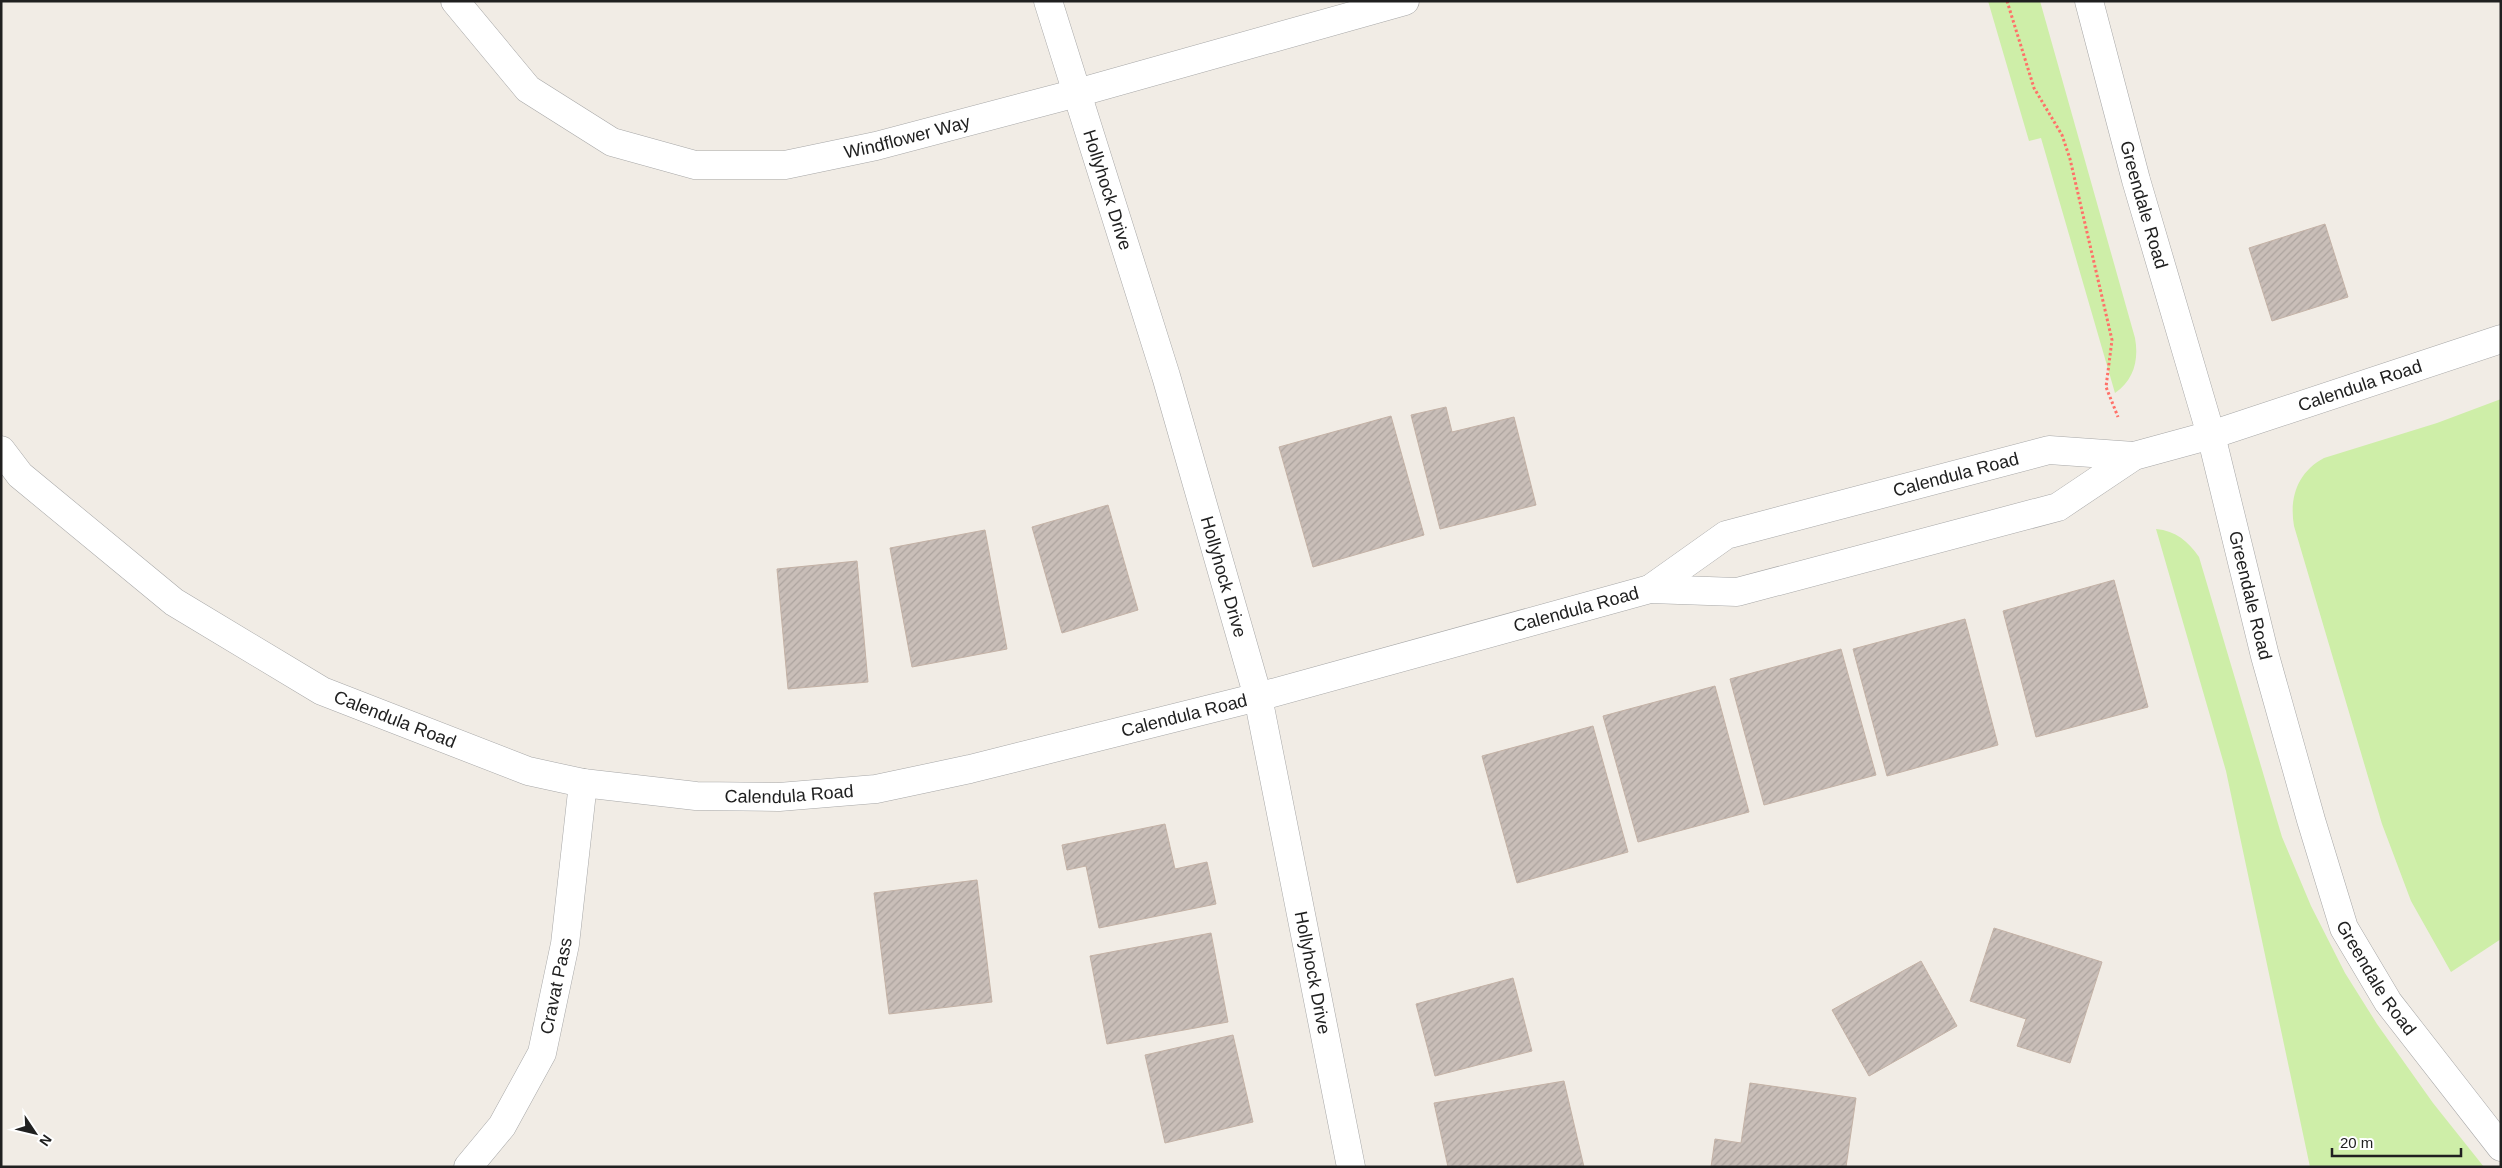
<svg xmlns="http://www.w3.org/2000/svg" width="2502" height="1168" font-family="Arial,sans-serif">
  <defs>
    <pattern id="building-hatch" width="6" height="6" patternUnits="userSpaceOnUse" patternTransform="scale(1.25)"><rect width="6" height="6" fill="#c9beb8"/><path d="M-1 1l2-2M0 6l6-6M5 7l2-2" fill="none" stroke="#aca39e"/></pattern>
  </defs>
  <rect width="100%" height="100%" fill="#f1ece5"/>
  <g fill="#ceeea8">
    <path d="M1988,1h52l95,337c4,22 -1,42 -20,55l-74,-255 -12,3z"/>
    <path d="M2501,399v540l-50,33 -40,-71 -29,-77 -88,-298c-5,-29 4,-54 30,-68l113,-35z"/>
    <path d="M2156,529c20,2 32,12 43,28l83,280 29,69 34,67 32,51 56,79 51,64h-174l-84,-396z"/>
  </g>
  <g fill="url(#building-hatch)" stroke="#c4b2a6">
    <polygon points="2325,224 2348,297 2272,321 2249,248"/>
    <polygon points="1446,407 1452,432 1514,417 1536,505 1440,529 1411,415"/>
    <polygon points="1391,416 1424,535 1313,567 1279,447"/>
    <polygon points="1108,505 1138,610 1062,633 1032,527"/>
    <polygon points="985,530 1007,649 912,667 890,548"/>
    <polygon points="857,561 868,682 788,689 777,569"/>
    <polygon points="2114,580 2148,707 2036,737 2003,611"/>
    <polygon points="1965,619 1998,745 1887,776 1853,649"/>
    <polygon points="1841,649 1876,775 1764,805 1730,679"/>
    <polygon points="1715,686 1749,812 1638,842 1603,716"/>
    <polygon points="1593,726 1628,852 1517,883 1482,756"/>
    <polygon points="1165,824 1175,869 1207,862 1216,904 1099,928 1086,866 1067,870 1062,845"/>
    <polygon points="977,880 992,1002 889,1014 874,893"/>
    <polygon points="1994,928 2102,962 2070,1063 2017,1046 2026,1019 1970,1001"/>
    <polygon points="1211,933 1228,1022 1107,1044 1090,956"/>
    <polygon points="1921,961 1957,1026 1869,1076 1832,1010"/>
    <polygon points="1513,978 1532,1051 1435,1076 1416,1004"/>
    <polygon points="1233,1035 1253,1122 1165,1143 1145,1055"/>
    <polygon points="1564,1081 1584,1167 1448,1167 1434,1103"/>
    <polygon points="1750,1083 1856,1098 1846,1167 1711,1167 1715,1139 1741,1143"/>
  </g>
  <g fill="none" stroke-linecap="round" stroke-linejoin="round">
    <g stroke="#a7a7a7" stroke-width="29">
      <g id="minor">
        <path id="s1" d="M455,1l73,88 84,53 83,23h90l91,-19 201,-53 328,-92"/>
        <path id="s2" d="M1048,1l118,375 92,321 93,470"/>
        <path id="s3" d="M1,450l19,25 154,127 148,89 206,80 55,12 113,13 83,1 97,-8 94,-20 288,-72 392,-108 87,3 321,-85 76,-51 77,-21 290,-96"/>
        <path id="s4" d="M1650,589l76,-54 323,-85 85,6"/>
        <path id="s5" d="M468,1167l34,-41 40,-73 23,-109 18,-161"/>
      </g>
    </g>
    <g stroke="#a7a7a7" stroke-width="29">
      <g id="tertiary">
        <path id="s6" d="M2089,1l47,179 75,255 54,221 46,164 33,108 44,74 113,145"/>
      </g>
    </g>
    <polyline stroke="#ff7068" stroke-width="3" stroke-dasharray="2.5 2.5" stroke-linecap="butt" points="2007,1 2034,88 2062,135 2070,159 2112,340 2106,387 2118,417"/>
    <use href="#minor" stroke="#fff" stroke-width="28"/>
    <use href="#tertiary" stroke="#fff" stroke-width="28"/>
  </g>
  <g text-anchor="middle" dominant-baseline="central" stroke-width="4.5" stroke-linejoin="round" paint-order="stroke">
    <g font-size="18" fill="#202020" stroke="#fff">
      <text stroke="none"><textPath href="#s1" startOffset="515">Windflower Way</textPath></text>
      <text stroke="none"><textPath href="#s2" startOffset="198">Hollyhock Drive</textPath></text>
      <text stroke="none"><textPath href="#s6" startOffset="211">Greendale Road</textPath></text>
      <text stroke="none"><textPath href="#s3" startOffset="2522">Calendula Road</textPath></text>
      <text stroke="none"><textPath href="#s4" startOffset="331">Calendula Road</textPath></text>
      <text stroke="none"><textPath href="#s2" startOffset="602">Hollyhock Drive</textPath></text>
      <text stroke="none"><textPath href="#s6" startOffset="616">Greendale Road</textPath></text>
      <text stroke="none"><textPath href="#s3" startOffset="1698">Calendula Road</textPath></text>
      <text stroke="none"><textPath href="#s3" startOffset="1292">Calendula Road</textPath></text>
      <text stroke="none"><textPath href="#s3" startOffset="482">Calendula Road</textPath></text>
      <text stroke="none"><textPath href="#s3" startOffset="888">Calendula Road</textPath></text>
      <text stroke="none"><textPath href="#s2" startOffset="1008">Hollyhock Drive</textPath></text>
      <text stroke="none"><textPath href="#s6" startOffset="1021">Greendale Road</textPath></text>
      <text stroke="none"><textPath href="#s5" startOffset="205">Cravat Pass</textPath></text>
    </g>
  </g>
  <rect width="2502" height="1168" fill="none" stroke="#202020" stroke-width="5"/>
  <g transform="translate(35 1133) rotate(125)" stroke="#ffffff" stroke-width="4" paint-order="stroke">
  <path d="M0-4L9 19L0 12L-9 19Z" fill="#202020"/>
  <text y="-8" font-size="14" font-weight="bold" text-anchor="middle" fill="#202020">N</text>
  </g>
  <path d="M2332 1148v8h129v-8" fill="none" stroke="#202020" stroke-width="2.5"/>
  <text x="2340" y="1148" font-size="15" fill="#202020" stroke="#ffffff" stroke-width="4" paint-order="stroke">20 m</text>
</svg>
